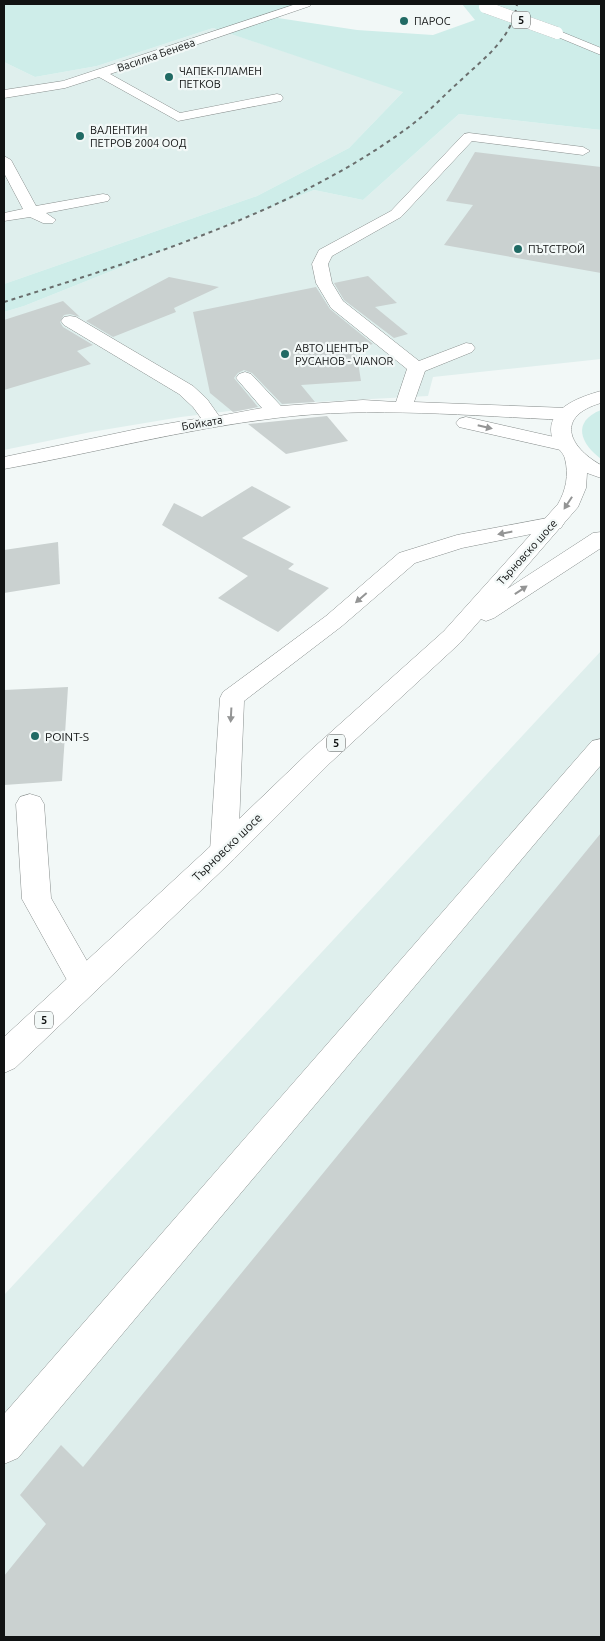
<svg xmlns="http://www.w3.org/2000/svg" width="605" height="1641" font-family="Ubuntu,sans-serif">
  <rect width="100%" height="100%" fill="#f2f8f7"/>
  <g fill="#dfefed">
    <polygon points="213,28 404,91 349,148 257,196 4,284 4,62 35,77 97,66"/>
    <polygon points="459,114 601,130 601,359 433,377 428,396 296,403 181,417 91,432 4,450 4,312 24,306 314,190 363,200"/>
    <polygon points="601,651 601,1637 4,1637 4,1295"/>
  </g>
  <g fill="#ceede9">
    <polygon points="4,4 298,4 278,18 357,30 433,35 475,20 462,4 601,4 601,130 459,114 363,200 314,190 24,306 4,312 4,284 257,196 349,148 403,92 213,28 97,66 35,77 4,62"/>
    <path d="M601,410v49c-20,-15 -30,-37 0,-49z"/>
  </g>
  <g fill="#cad1d0">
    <polygon points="475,152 601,167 601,273 444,245 473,205 446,201"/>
    <polygon points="368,276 397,303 375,307 408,334 394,338 344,300 334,283"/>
    <polygon points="169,277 219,287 174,308 176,312 113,337 86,321"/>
    <polygon points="316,287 330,309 373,344 350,350 357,356 361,381 301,385 315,402 282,404 252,373 244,370 238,373 234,378 258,407 233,412 210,393 193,312"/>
    <polygon points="63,301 80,317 70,314 64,315 60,322 63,327 93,345 77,351 91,364 4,390 4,320"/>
    <polygon points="327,416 348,441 286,454 248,424"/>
    <polygon points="252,486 291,507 242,538 294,564 288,569 329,588 278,632 218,598 248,576 162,525 174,503 202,517"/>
    <polygon points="58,542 60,584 4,593 4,550"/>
    <polygon points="68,687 62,781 4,785 4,690"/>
    <polygon points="601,833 601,1637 4,1637 4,1576 46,1524 20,1495 61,1445 83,1467"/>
  </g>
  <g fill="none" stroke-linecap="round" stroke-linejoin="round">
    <g stroke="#898f8e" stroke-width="1">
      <g id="minor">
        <polygon points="296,4 311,4 310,6 110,74 180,113 277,94 281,95 283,98 281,101 178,121 99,77 65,88 4,98 4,90 63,81"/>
        <path d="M469,133l114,14 7,4 -7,4 -111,-14 -71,76 -69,39 -4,8 4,19 11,18 76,60 47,-18 6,1 3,4 -3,4 -47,19 -11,31 153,6 7,2 3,4 -3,4 -7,2c-97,-4 -195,-14 -291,-2 -92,11 -182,35 -272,51v-12l138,-29 59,-10 -8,-11 -14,-13 -115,-69 -3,-4 3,-4 6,-1 6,1 117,69 14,13 12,17 43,-8 -26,-30 3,-4 6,-2 6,2 30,32 82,-6 33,2 11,-33 -76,-61 -15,-25 -4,-19 7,-14 72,-39 73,-77z"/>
        <polygon points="4,156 11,160 36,206 103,194 108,195 110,198 108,201 103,202 46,213 56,220 53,223 43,223 30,217 4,221 4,213 23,209 4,173"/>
        <polygon points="466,417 572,441 575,445 572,449 565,451 459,427 456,423 459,419"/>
        <polygon points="553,517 561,518 564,523 561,528 462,548 415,563 342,626 244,701 238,851 234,859 224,862 214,859 210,851 220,698 223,692 326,616 399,553 457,535"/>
        <polygon points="601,739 601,765 18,1458 4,1464 4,1414 592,741"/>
        <polygon points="30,794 40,797 44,804 51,898 99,982 95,991 84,995 73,991 22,899 16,804 20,797"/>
      </g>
    </g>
    <g stroke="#898f8e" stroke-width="1">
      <g id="major">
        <polygon points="557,30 601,48 601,55 553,35 551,33 553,31"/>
        <path d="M601,391v12c-45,13 -34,43 0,62v13l-14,-5 -1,15 -8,19 -71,82 86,-56 8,-1v16l-107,70 -8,3 -5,-2 -21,24 -130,120 -96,96 -219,209 -11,5v-36l210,-194 98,-94 132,-118 114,-127c8,-14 11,-29 7,-45 -1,-6 -9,-12 -12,-19 -11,-30 26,-43 48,-49z"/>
      </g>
    </g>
    <use href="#minor" fill="#fff" fill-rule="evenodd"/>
    <use href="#major" fill="#fff" fill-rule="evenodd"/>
    <path stroke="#6a6e6d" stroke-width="2" stroke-dasharray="4 4" stroke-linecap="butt" d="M4,302c132,-41 290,-90 402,-173 20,-14 36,-32 54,-48 24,-23 52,-42 57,-77"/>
    <g stroke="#898f8e" stroke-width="12" stroke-linecap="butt">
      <polyline id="major-bridge" points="485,7 557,33"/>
    </g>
    <use href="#major-bridge" stroke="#fff" stroke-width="12"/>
  </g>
  <defs><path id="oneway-solid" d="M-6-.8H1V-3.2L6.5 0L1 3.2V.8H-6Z" transform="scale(1.25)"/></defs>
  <g fill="#949595">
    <use href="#oneway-solid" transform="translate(485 427) rotate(13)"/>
    <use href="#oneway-solid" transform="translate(568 503) rotate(123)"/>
    <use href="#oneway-solid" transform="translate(505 533) rotate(169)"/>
    <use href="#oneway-solid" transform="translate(521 590) rotate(-34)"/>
    <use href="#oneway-solid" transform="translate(361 598) rotate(139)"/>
    <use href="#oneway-solid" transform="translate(231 715) rotate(93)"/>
  </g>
  <g fill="#206a64" stroke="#f2f8f7" stroke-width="2">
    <circle cx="404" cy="21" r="5"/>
    <circle cx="169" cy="77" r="5"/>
    <circle cx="80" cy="136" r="5"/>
    <circle cx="518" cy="249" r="5"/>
    <circle cx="285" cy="354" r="5"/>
    <circle cx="35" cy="736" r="5"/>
  </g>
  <g text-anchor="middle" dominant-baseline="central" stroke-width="4.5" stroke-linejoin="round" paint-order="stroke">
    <g fill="#f2f8f7" stroke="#545857" stroke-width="1">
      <rect x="512" y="11.5" width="18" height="17" rx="4"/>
      <rect x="327" y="734.5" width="18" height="17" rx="4"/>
      <rect x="35" y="1011.5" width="18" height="17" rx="4"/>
    </g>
    <g font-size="11" font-weight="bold" fill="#111313">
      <text x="521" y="20">5</text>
      <text x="336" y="743">5</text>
      <text x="44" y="1020">5</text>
    </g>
    <g font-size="11" fill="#111313" stroke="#f2f8f7" text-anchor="start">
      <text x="414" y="21">ПАРОС</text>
      <text x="179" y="71">ЧАПЕК-ПЛАМЕН<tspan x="179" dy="13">ПЕТКОВ</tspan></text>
      <text x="90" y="130">ВАЛЕНТИН<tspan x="90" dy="13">ПЕТРОВ 2004 ООД</tspan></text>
      <text x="528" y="249">ПЪТСТРОЙ</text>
      <text x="295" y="348">АВТО ЦЕНТЪР<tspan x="295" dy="13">РУСАНОВ - VIANOR</tspan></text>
    </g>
    <g font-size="11" fill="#111313" stroke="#f2f8f7">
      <text transform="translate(156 55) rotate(-19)">Василка Бенева</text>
      <text transform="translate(202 423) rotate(-10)">Бойката</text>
      <text transform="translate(527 552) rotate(-48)">Търновско шосе</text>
    </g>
    <g font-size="12" fill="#111313" stroke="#f2f8f7" text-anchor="start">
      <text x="45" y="736">POINT-S</text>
    </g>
    <g font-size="12" fill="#111313" stroke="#f2f8f7">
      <text transform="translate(227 847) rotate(-44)">Търновско шосе</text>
    </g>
  </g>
  <rect width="605" height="1641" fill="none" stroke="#111313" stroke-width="10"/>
</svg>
